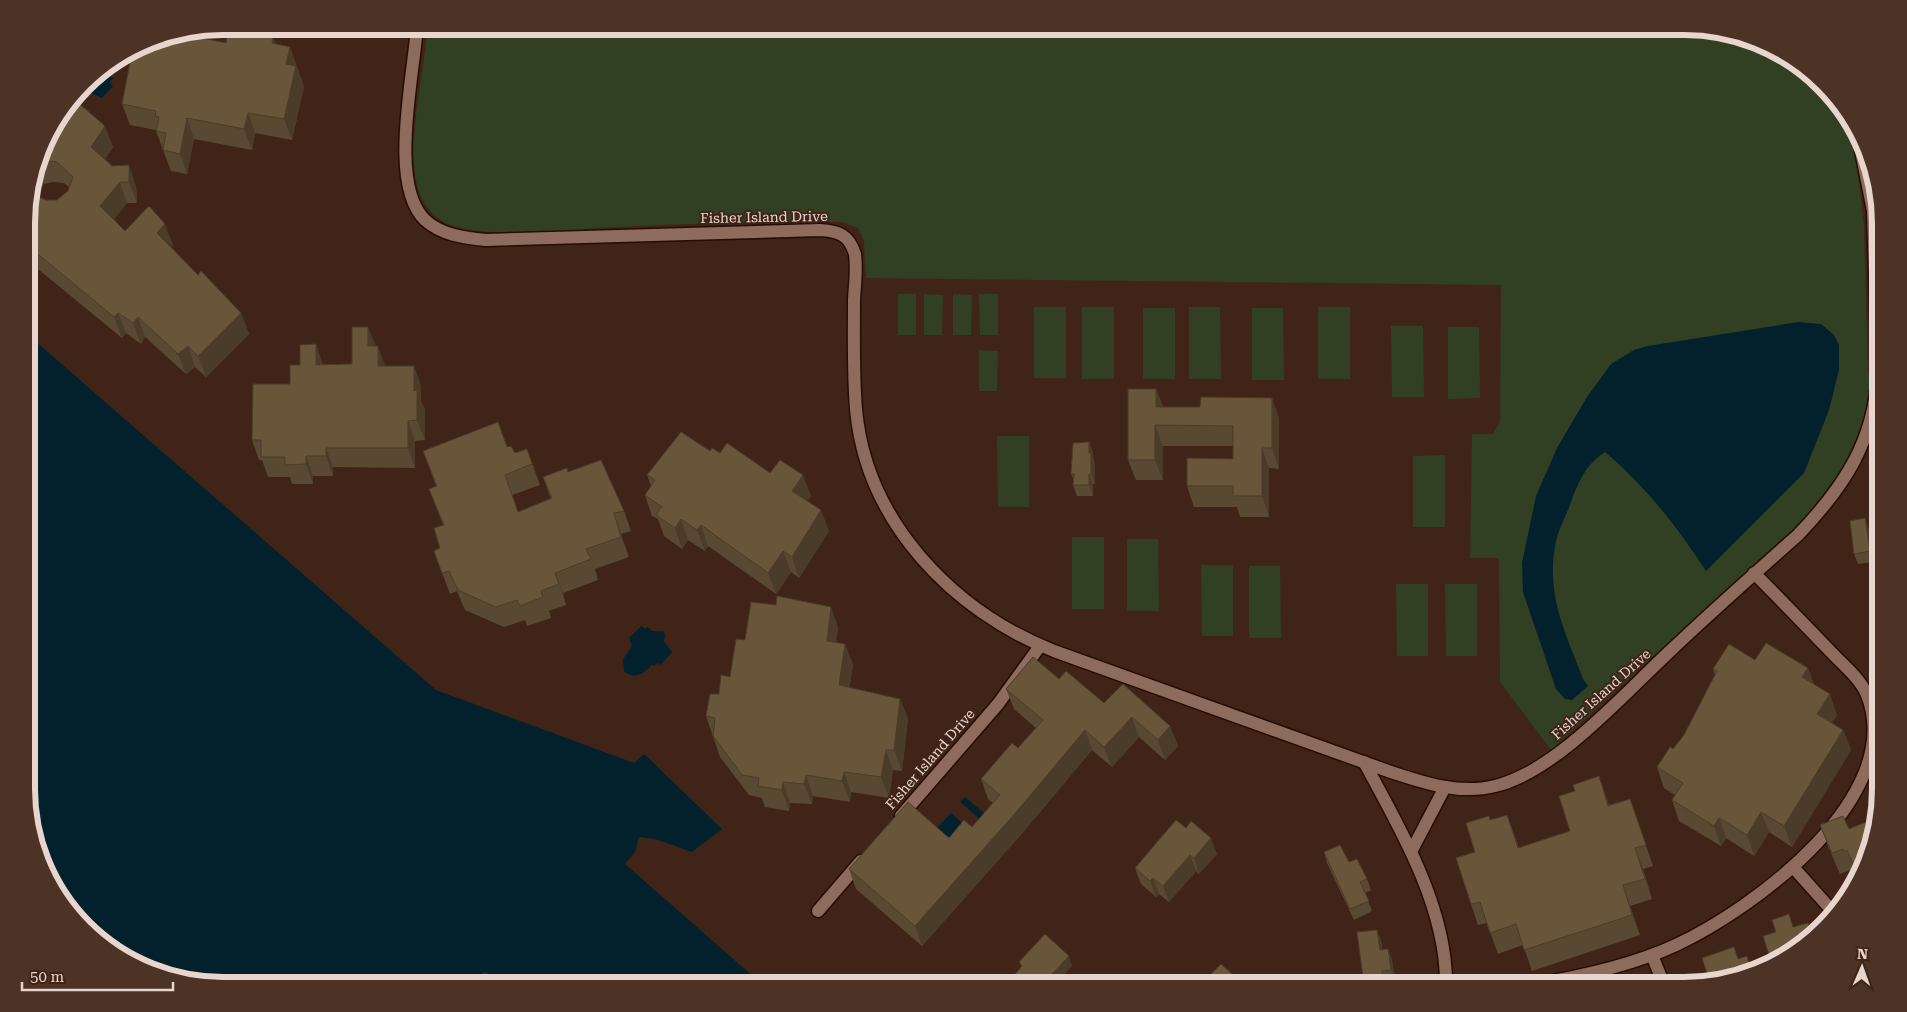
<svg xmlns="http://www.w3.org/2000/svg" width="1907" height="1012" font-family="'Roboto Serif',serif">
  <rect width="100%" height="100%" fill="#402418"/>
  <g fill="#313f22">
    <path d="M427,26h1257l87,21 43,28 33,39 10,49 7,64 4,145 4,12 -3,22 -17,51 -47,61 -254,232 -51,-68 -1,-124h-29l2,-124h21l7,-12 1,-137 -635,-7 -2,-37 -6,-13 -16,-6c-74,0 -149,1 -224,5 -52,2 -110,12 -162,0 -15,-4 -27,-15 -34,-28 -21,-42 4,-126 5,-173z"/>
    <rect x="898" y="294" width="18" height="41"/>
    <polygon points="924,294 943,295 942,335 924,335"/>
    <polygon points="953,294 972,295 971,335 953,335"/>
    <polygon points="979,294 998,294 998,335 980,335"/>
    <rect x="1034" y="307" width="32" height="71"/>
    <rect x="1082" y="307" width="32" height="72"/>
    <polygon points="1220,307 1221,379 1189,379 1189,307"/>
    <rect x="1318" y="307" width="32" height="72"/>
    <rect x="1143" y="308" width="32" height="71"/>
    <polygon points="1252,308 1283,308 1284,380 1252,380"/>
    <polygon points="1391,326 1423,326 1424,397 1392,397"/>
    <polygon points="1448,327 1479,327 1480,398 1448,399"/>
    <polygon points="979,350 998,351 997,391 979,391"/>
    <polygon points="997,436 1029,436 1029,507 998,507"/>
    <polygon points="1445,455 1445,527 1413,527 1413,456"/>
    <rect x="1072" y="537" width="32" height="72"/>
    <polygon points="1127,539 1158,539 1159,611 1127,611"/>
    <polygon points="1201,565 1233,565 1233,636 1202,636"/>
    <polygon points="1249,566 1280,566 1281,638 1249,638"/>
    <polygon points="1396,584 1428,584 1428,656 1397,656"/>
    <polygon points="1445,584 1477,584 1477,656 1446,656"/>
  </g>
  <g fill="#03212c">
    <polygon points="120,59 117,68 110,76 113,78 110,83 113,86 102,98 89,92 80,93 93,75"/>
    <path d="M1798,322l23,2 13,11 5,10v25l-10,40 -25,63 -98,98c-29,-45 -60,-84 -101,-119 -19,12 -26,29 -34,50 -4,12 -12,26 -15,39 -11,53 9,90 27,138l5,7 -16,14 -7,-1 -9,-10 -33,-97 -1,-29 14,-67 21,-48 30,-51 24,-33 23,-14 14,-4z"/>
    <polygon points="27,334 436,690 634,763 644,754 722,829 692,852 655,839 639,837 635,852 625,864 764,986 223,986 136,965 93,937 60,898 28,815"/>
    <path d="M641,626l4,3 2,-2 6,4h10l2,3 -1,7 8,11 -11,13 -4,-2 -3,3 -2,-2c-7,10 -18,16 -28,7l-1,-12 9,-13 -3,-8z"/>
    <polygon points="965,797 992,820 987,825 960,802"/>
    <polygon points="951,813 976,835 959,854 933,832"/>
  </g>
  <polygon fill="#402418" points="486,972 503,986 475,985 478,975"/>
  <g fill="none" stroke-linecap="round" stroke-linejoin="round">
    <g stroke="#260c03" stroke-width="15">
      <g id="street">
        <path d="M1364,762c36,66 83,146 82,223"/>
        <polyline points="901,816 998,704 1040,646"/>
        <polyline points="1412,850 1445,787"/>
        <polyline points="1793,867 1835,914"/>
        <polyline points="818,911 861,861"/>
        <polyline points="1652,955 1664,985"/>
        <path d="M1530,985c49,-8 101,-19 146,-40 77,-36 231,-148 191,-250 -7,-17 -24,-30 -36,-43 -26,-27 -51,-53 -77,-79"/>
      </g>
    </g>
    <g stroke="#260c03" stroke-width="15">
      <path id="secondary" d="M417,26c-3,49 -29,158 8,194 16,15 40,18 61,20l334,-10c19,1 29,5 35,24 2,15 0,30 -1,45 0,36 -1,74 2,110 10,113 97,202 198,242l337,121c33,11 69,23 104,14 60,-14 128,-91 173,-133 42,-40 86,-79 130,-118 46,-48 76,-93 80,-162l-5,-162 -12,-60"/>
    </g>
    <use href="#street" stroke="#8d6b5d" stroke-width="12"/>
    <use href="#secondary" stroke="#8d6b5d" stroke-width="12"/>
  </g>
  <g fill="#5a4932" fill-rule="evenodd">
    <polygon points="270,33 271,37 276,44 290,47 304,87 292,140 255,133 252,150 194,139 187,174 171,171 156,131 156,130 130,125 122,104 142,53 226,43 247,37"/>
    <path d="M46,136l67,11 -8,12 31,27 1,17h-10l-13,16 11,12 48,14 -2,2 27,28 43,38 8,21 -43,43 -11,-10 -9,7 -41,-37 -4,7 -15,-11 -4,5 -95,-78v-50zM53,182l11,1 5,4 -1,4 -11,9h-11l-8,-3 6,-13z"/>
    <polygon points="375,346 385,366 414,366 421,386 421,401 425,410 425,440 415,441 415,468 333,467 333,476 313,476 313,484 292,484 290,477 268,477 262,460 259,460 252,440 290,384 323,365 352,364"/>
    <polygon points="1156,389 1163,407 1279,418 1279,469 1269,468 1269,517 1240,517 1237,507 1194,507 1187,486 1233,459 1233,446 1163,446 1163,480 1136,480 1128,460"/>
    <polygon points="1089,442 1093,453 1093,457 1095,464 1095,484 1093,484 1093,496 1077,496 1073,485 1074,480 1071,474"/>
    <polygon points="507,447 515,453 527,449 540,485 512,495 518,512 551,499 543,477 568,472 624,511 631,531 621,534 629,557 595,569 598,580 563,593 566,605 549,611 551,618 527,626 525,620 504,627 465,610 457,591 450,594 434,551 440,548 443,525 429,489 436,486 423,451"/>
    <polygon points="710,451 720,453 770,473 811,496 807,501 829,531 799,578 791,572 776,594 708,546 705,551 688,540 682,549 664,536 658,519 652,516 645,495 651,486 647,475"/>
    <polygon points="1869,529 1873,562 1858,564 1854,554"/>
    <polygon points="838,627 836,643 845,644 853,665 849,688 900,699 908,719 902,771 893,770 889,798 851,792 850,802 813,796 812,804 790,803 789,811 765,807 762,798 749,795 720,757 706,716 719,694 730,677 745,640"/>
    <polygon points="1755,660 1808,668 1814,685 1837,715 1832,723 1843,730 1851,750 1792,847 1769,832 1754,856 1726,838 1721,846 1679,821 1672,800 1675,795 1664,788 1657,767 1673,749 1684,735 1715,675 1713,669"/>
    <polygon points="1059,679 1104,703 1170,726 1178,746 1165,760 1139,737 1112,767 1092,750 1025,830 922,946 856,889 849,869 949,838 972,827 993,803 988,799 981,779 1018,748 1036,728 1014,709 1006,689"/>
    <polygon points="1599,776 1609,805 1630,799 1653,866 1643,869 1652,899 1630,906 1640,935 1532,971 1523,945 1498,954 1487,923 1478,925 1471,904 1475,852 1490,820 1507,815 1519,848 1570,831 1575,791"/>
    <polygon points="1843,816 1860,876 1858,878 1855,871 1851,872 1850,870 1840,874 1828,846 1820,825"/>
    <polygon points="1176,820 1217,854 1199,874 1196,871 1169,902 1159,894 1156,897 1141,884 1135,868"/>
    <polygon points="1324,852 1349,862 1367,879 1371,890 1365,893 1372,911 1354,920 1327,863"/>
    <polygon points="1381,940 1382,949 1388,949 1392,960 1395,980 1364,985"/>
  </g>
  <g fill="#4a3c29">
    <polygon points="270,33 273,42 273,37 281,58 280,64 269,36"/>
    <polygon points="290,47 304,87 292,140 284,119 286,64"/>
    <polygon points="248,113 255,133 252,150 244,129"/>
    <polygon points="187,118 194,139 187,174 180,154"/>
    <polygon points="105,126 113,147 99,168 91,147"/>
    <polygon points="129,165 136,186 137,203 129,182"/>
    <polygon points="38,167 44,184 37,199 32,191"/>
    <polygon points="120,182 127,203 108,227 100,206"/>
    <polygon points="165,224 173,245 165,254 157,233"/>
    <polygon points="118,313 126,333 122,338 114,317"/>
    <polygon points="241,313 249,334 206,377 198,356"/>
    <polygon points="138,317 145,337 141,344 133,323"/>
    <polygon points="368,327 376,346 368,346"/>
    <polygon points="316,344 323,364 323,385 316,365"/>
    <polygon points="188,346 195,367 186,374 178,354"/>
    <polygon points="378,346 385,366 385,386 378,366"/>
    <polygon points="414,366 421,386 421,401 425,410 425,440 417,420 414,391"/>
    <polygon points="1156,389 1164,409 1156,407"/>
    <polygon points="1272,398 1279,418 1279,469 1272,448"/>
    <polygon points="408,421 415,441 415,468 408,448"/>
    <polygon points="1155,425 1163,446 1163,480 1155,460"/>
    <polygon points="1089,442 1093,453 1093,457 1095,464 1095,484 1091,474 1089,453"/>
    <polygon points="326,448 333,467 333,476 326,456"/>
    <polygon points="1262,448 1269,468 1269,517 1262,496"/>
    <polygon points="527,449 535,470 540,485 532,464"/>
    <polygon points="306,456 313,476 313,484 306,464"/>
    <polygon points="1089,474 1093,484 1093,496 1089,485"/>
    <polygon points="803,475 811,496 800,512 792,491"/>
    <polygon points="821,510 829,531 799,578 792,557"/>
    <polygon points="614,513 621,534 629,557 621,537"/>
    <polygon points="1865,518 1869,529 1873,562 1870,551"/>
    <polygon points="681,519 688,540 682,549 675,528"/>
    <polygon points="701,525 708,546 705,551 697,530"/>
    <polygon points="783,551 791,572 776,594 768,573"/>
    <polygon points="555,573 563,593 566,605 559,584"/>
    <polygon points="831,607 838,627 834,662 827,641"/>
    <polygon points="845,644 853,665 847,706 839,685"/>
    <polygon points="1808,668 1815,688 1802,677"/>
    <polygon points="1830,694 1837,715 1825,734 1817,714"/>
    <polygon points="900,699 908,719 902,771 894,750"/>
    <polygon points="1132,717 1139,737 1112,767 1104,747"/>
    <polygon points="1170,726 1178,746 1165,760 1158,740"/>
    <polygon points="1085,730 1092,750 1025,830 922,946 915,926"/>
    <polygon points="1843,730 1851,750 1792,847 1784,826"/>
    <polygon points="886,750 893,770 889,798 881,777"/>
    <polygon points="844,772 851,792 850,802 842,781"/>
    <polygon points="806,775 813,796 812,804 804,784"/>
    <polygon points="1599,776 1606,797 1616,826 1608,806"/>
    <polygon points="783,782 790,803 789,811 782,790"/>
    <polygon points="1761,812 1769,832 1754,856 1747,835"/>
    <polygon points="1507,815 1515,836 1525,869"/>
    <polygon points="1719,818 1726,838 1721,846 1714,826"/>
    <polygon points="1211,838 1217,854 1199,874 1194,858"/>
    <polygon points="1635,848 1643,869 1652,899 1645,879"/>
    <polygon points="1190,855 1196,871 1169,902 1163,886"/>
    <polygon points="1153,878 1159,894 1156,897 1150,881"/>
    <polygon points="1623,885 1630,906 1640,935 1632,915"/>
    <polygon points="1377,930 1381,940 1384,961 1380,950"/>
    <polygon points="1388,949 1392,960 1395,980 1391,970"/>
    <polygon points="1069,956 1072,966 1055,986 1041,986"/>
    <polygon points="1382,971 1385,982 1386,985 1384,985"/>
  </g>
  <g fill="#69553a" stroke="#4a3c29">
    <polygon points="251,30 270,33 269,36 273,37 272,43 290,47 286,64 296,66 284,119 248,113 244,129 187,118 180,154 163,150 166,133 156,131 159,117 155,116 156,111 122,104 132,52 132,51 142,53 144,44 148,41 182,34 226,43 227,37 231,38 231,35 247,37"/>
    <polygon points="75,100 105,126 91,147 112,166 129,165 129,182 120,182 100,206 125,231 149,206 165,224 157,233 198,275 201,271 241,313 198,356 188,346 178,354 138,317 133,323 118,313 114,317 27,245 27,210 32,190 36,196 46,200 57,200 68,191 73,177 57,162 45,161 39,163 46,136"/>
    <polygon points="352,327 368,327 368,346 378,346 378,366 414,366 414,391 417,390 417,420 408,421 408,448 326,448 326,456 306,456 306,464 285,465 285,457 261,457 261,440 252,440 253,384 290,384 290,365 300,365 300,345 316,344 316,365 352,364"/>
    <polygon points="1128,389 1156,389 1156,407 1200,407 1201,397 1272,398 1272,448 1262,448 1262,496 1233,496 1233,486 1187,486 1187,458 1233,459 1233,426 1155,425 1155,460 1128,460"/>
    <polygon points="498,422 507,447 511,446 515,453 527,449 532,464 505,475 518,512 552,498 543,477 567,468 568,472 601,460 624,511 614,513 621,537 586,549 591,559 555,573 559,584 541,591 543,597 520,606 517,600 496,607 458,590 449,571 442,573 434,551 440,548 434,528 444,525 429,489 437,486 423,451"/>
    <polygon points="681,432 710,451 712,448 720,453 727,443 770,473 780,460 803,475 792,491 821,510 792,557 783,551 768,573 701,525 697,530 681,519 675,528 656,515 662,507 645,495 655,480 647,475"/>
    <polygon points="1089,442 1089,453 1091,453 1091,474 1089,474 1089,485 1073,485 1074,474 1071,474 1073,443"/>
    <polygon points="1865,518 1870,551 1854,554 1850,521"/>
    <polygon points="777,596 831,607 827,641 845,644 839,685 900,699 894,750 886,750 881,777 844,772 842,781 806,775 804,784 783,782 782,790 758,786 759,778 742,775 713,736 715,718 706,716 710,694 719,694 721,675 730,677 736,639 745,640 751,602 776,605"/>
    <polygon points="1766,643 1808,668 1802,677 1830,694 1817,714 1843,730 1784,826 1761,812 1747,835 1719,818 1714,826 1672,800 1683,783 1657,767 1670,747 1673,749 1684,735 1717,671 1713,669 1729,644 1755,660"/>
    <polygon points="1033,657 1059,679 1066,671 1104,703 1123,684 1170,726 1158,740 1132,717 1104,747 1085,730 1018,810 915,926 849,869 908,802 949,838 964,820 972,827 1000,795 981,779 1012,743 1018,748 1043,720 1006,689"/>
    <polygon points="1599,776 1608,806 1630,799 1646,845 1635,848 1645,879 1623,885 1632,915 1524,950 1516,924 1490,933 1480,902 1471,904 1456,858 1475,852 1466,823 1489,816 1490,820 1507,815 1518,848 1570,831 1559,796 1575,791 1573,785"/>
    <polygon points="1843,816 1849,829 1873,819 1874,819 1859,878 1847,850 1844,851 1843,849 1832,853 1820,825"/>
    <polygon points="1176,820 1186,828 1191,821 1211,838 1194,858 1190,855 1163,886 1153,878 1150,881 1135,868"/>
    <polygon points="1340,845 1349,862 1357,859 1367,879 1360,882 1369,901 1350,909 1324,852"/>
    <polygon points="1789,914 1793,927 1808,923 1812,936 1793,953 1783,958 1771,961 1763,936 1776,932 1772,920"/>
    <polygon points="1377,930 1380,950 1388,949 1391,970 1382,971 1384,985 1364,985 1357,932"/>
    <polygon points="1045,934 1069,956 1041,986 1005,986 1022,966 1019,962"/>
    <polygon points="1734,947 1738,959 1747,956 1752,973 1743,976 1695,985 1692,978 1707,973 1702,958"/>
    <polygon points="1221,964 1244,985 1200,985"/>
  </g>
  <g text-anchor="middle" dominant-baseline="central" stroke-width="4" stroke-linejoin="round" paint-order="stroke">
    <g font-size="14" fill="#e8d5cd" stroke="#402418">
      <text transform="translate(764 217) rotate(-1)">Fisher Island Drive</text>
      <text transform="translate(1601 694) rotate(-42)">Fisher Island Drive</text>
      <text transform="translate(930 759) rotate(-49)">Fisher Island Drive</text>
    </g>
  </g>
  <path d="M0 0H1907V1012H0ZM223 35H1684A188 188 0 0 1 1872 223V789A188 188 0 0 1 1684 977H223A188 188 0 0 1 35 789V223A188 188 0 0 1 223 35Z" fill="#4d3226" fill-rule="evenodd"/>
  <path fill="none" stroke="#e8d5cd" stroke-width="6" d="M223 35H1684A188 188 0 0 1 1872 223V789A188 188 0 0 1 1684 977H223A188 188 0 0 1 35 789V223A188 188 0 0 1 223 35Z"/>
  <g transform="translate(1862 967) rotate(2)" stroke="#402418" stroke-width="4" paint-order="stroke">
  <path d="M0-4L9 19L0 12L-9 19Z" fill="#e8d5cd"/>
  <text y="-8" font-size="14" font-weight="bold" text-anchor="middle" fill="#e8d5cd">N</text>
  </g>
  <path d="M22 982v8h151v-8" fill="none" stroke="#e8d5cd" stroke-width="2.5"/>
  <text x="30" y="982" font-size="15" fill="#e8d5cd" stroke="#402418" stroke-width="4" paint-order="stroke">50 m</text>
</svg>
